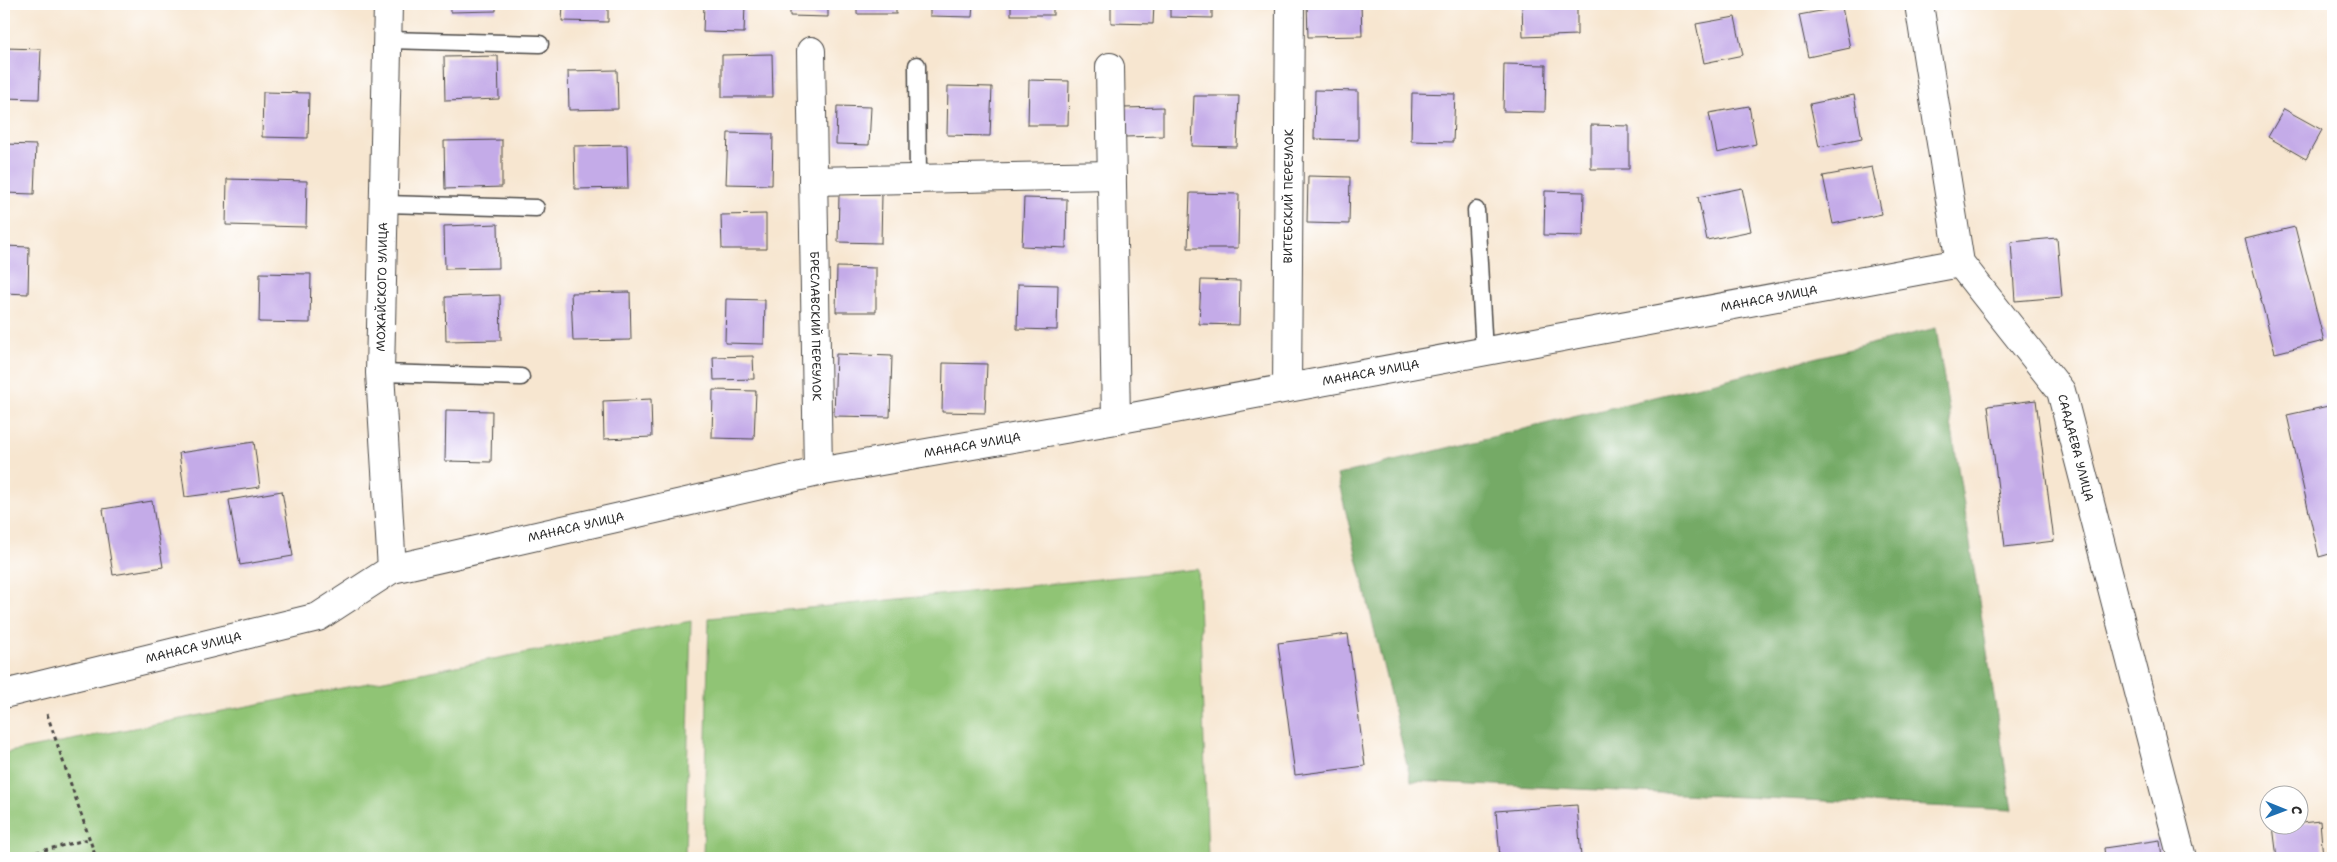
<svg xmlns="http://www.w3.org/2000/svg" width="2337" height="862" font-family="'Shantell Sans',sans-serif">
  <rect width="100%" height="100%" fill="#fff"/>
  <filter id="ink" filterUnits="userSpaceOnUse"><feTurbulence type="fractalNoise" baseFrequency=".02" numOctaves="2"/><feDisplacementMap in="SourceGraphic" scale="10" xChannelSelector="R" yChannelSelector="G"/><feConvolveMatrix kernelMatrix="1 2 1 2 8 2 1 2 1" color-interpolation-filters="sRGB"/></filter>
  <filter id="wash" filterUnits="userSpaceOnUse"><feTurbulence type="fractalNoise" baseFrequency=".0096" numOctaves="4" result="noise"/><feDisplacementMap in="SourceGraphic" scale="20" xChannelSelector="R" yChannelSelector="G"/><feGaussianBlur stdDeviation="1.12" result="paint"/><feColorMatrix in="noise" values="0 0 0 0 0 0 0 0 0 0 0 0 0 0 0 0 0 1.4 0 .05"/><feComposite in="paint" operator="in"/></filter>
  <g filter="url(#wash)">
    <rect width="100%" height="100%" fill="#f7e6d0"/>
    <g fill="#90c475" stroke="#5e7850">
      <polygon points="1198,569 1208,858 703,858 709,618"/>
      <polygon points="691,621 685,858 4,858 4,753"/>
    </g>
    <polygon fill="#74aa66" stroke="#506a48" points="1936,328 2012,810 1411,781 1337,475"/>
    <g id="blocks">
      <g fill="#c4abe8">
        <polygon points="450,4 496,4 496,11 450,12"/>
        <polygon points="563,4 608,4 608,22 562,21"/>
        <polygon points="704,4 745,4 744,33 703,32"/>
        <polygon points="790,4 828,4 828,17 790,16"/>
        <rect x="857" y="4" width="39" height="10"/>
        <polygon points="930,4 973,4 972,17 930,16"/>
        <rect x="1011" y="4" width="42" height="11"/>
        <polygon points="1111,4 1154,4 1153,24 1111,23"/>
        <polygon points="1170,4 1212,4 1212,18 1170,17"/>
        <polygon points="1307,4 1361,4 1362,36 1308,37"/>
        <polygon points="1522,4 1577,4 1577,35 1523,37"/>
        <polygon points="1842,7 1850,48 1808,57 1799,15"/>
        <polygon points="1735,17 1743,55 1704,63 1696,24"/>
        <polygon points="4,48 41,49 39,99 4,98"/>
        <polygon points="772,54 773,97 722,97 722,55"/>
        <polygon points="498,56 499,99 445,101 444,57"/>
        <polygon points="1504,64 1546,65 1545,112 1503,111"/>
        <polygon points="617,70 618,109 569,110 568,71"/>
        <polygon points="1029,80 1069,81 1068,125 1028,125"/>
        <polygon points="948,86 992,87 990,136 947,135"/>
        <polygon points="1315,90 1358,91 1358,140 1314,139"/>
        <polygon points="263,92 309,93 308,138 262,137"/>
        <polygon points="1412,93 1455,94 1453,142 1411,141"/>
        <polygon points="1854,95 1862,138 1819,147 1810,104"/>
        <polygon points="1194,96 1239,96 1237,147 1192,146"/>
        <polygon points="837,106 871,107 869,145 836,144"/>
        <polygon points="1749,106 1756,144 1717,153 1709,113"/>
        <polygon points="1163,107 1163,136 1124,137 1123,108"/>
        <polygon points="2284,109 2322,130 2306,159 2268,137"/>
        <polygon points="1591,125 1629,126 1629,169 1591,169"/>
        <polygon points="728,133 773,134 772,185 726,184"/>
        <polygon points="502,140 502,187 445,189 444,141"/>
        <polygon points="4,144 36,145 34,194 4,193"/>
        <polygon points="627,145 628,188 575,189 574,146"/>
        <polygon points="1872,167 1882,214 1833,224 1823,176"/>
        <polygon points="1308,176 1350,177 1349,224 1307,223"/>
        <polygon points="227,179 307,181 306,227 226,225"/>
        <polygon points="1742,188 1751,231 1707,240 1698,197"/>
        <polygon points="1545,191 1584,192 1583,236 1544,235"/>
        <polygon points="1190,193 1239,194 1238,248 1188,248"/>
        <polygon points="839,194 882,194 881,243 838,242"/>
        <polygon points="1024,198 1067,199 1066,248 1022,246"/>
        <polygon points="766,214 766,249 722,249 721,215"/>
        <polygon points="498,224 499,268 445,269 444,226"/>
        <polygon points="2295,227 2324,341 2275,353 2245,239"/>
        <polygon points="2057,238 2062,297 2015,301 2011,242"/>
        <polygon points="4,246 29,247 28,294 4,293"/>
        <polygon points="837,267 876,268 876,312 836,312"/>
        <polygon points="260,273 311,274 310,323 259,322"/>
        <polygon points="1201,280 1240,281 1239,325 1199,324"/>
        <polygon points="1018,284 1058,285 1057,330 1017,329"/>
        <polygon points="630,292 631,340 573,341 571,293"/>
        <polygon points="500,295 501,340 446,341 445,297"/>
        <polygon points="726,299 765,300 764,344 725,343"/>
        <polygon points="836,354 892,356 890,417 834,416"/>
        <polygon points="753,356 754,379 714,380 713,357"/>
        <polygon points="943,363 987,364 985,413 942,412"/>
        <polygon points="713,390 756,391 754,439 712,438"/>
        <polygon points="651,399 652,437 604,439 603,401"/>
        <polygon points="2036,400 2054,541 2005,547 1988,406"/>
        <polygon points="2333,405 2333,553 2319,557 2287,415"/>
        <polygon points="446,410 492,411 491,462 445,461"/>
        <polygon points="254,442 260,487 185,497 179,453"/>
        <polygon points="282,491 293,556 240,565 229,500"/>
        <polygon points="152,501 163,567 113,575 103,509"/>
        <polygon points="1348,634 1365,766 1295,775 1278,643"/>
        <polygon points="1577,805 1581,858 1500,858 1496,811"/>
        <polygon points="2320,821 2323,858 2277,858 2273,826"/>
        <polygon points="2160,840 2162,858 2105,858 2104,848"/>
      </g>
    </g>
  </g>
  <g filter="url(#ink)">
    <use href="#blocks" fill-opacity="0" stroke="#4a4744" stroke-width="1"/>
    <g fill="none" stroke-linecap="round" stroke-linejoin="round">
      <g stroke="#4a4744" stroke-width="19">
        <g id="lane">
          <polyline points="387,40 540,44"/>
          <polyline points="917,65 918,179"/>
          <polyline points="384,204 536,208"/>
          <polyline points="1476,210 1484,352"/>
          <polyline points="380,373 521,377"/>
        </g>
      </g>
      <g stroke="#4a4744" stroke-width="30">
        <g id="street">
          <polyline points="388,4 380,373 392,569"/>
          <path id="s1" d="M1919,4l41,259 101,128 121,467"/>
          <path id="s2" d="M811,51l7,421"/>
          <polyline points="1110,67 1116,420"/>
          <polyline points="813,181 1112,175"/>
          <path id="s3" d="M1287,388l3,-384"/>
          <path id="s4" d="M4,694l314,-77 74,-48 426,-97 298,-52 844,-157"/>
        </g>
      </g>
      <g stroke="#4a4744" stroke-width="3" stroke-dasharray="4 4" stroke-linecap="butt">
        <polyline points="47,714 96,858"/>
        <polyline points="13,858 89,839"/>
      </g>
      <use href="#lane" stroke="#fff" stroke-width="16"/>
      <use href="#street" stroke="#fff" stroke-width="28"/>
    </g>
  </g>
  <g text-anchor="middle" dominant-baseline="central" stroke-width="4" stroke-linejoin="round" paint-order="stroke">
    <g font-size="12" fill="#2b2b2b" stroke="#fff">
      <text stroke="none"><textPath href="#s3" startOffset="192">ВИТЕБСКИЙ ПЕРЕУЛОК</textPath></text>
      <text transform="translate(382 287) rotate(-89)">МОЖАЙСКОГО УЛИЦА</text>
      <text stroke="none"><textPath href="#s4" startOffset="1815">МАНАСА УЛИЦА</textPath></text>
      <text stroke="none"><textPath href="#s2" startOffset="275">БРЕСЛАВСКИЙ ПЕРЕУЛОК</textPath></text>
      <text stroke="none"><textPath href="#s4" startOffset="1410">МАНАСА УЛИЦА</textPath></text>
      <text stroke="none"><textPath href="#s4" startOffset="1005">МАНАСА УЛИЦА</textPath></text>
      <text stroke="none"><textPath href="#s1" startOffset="484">СААДАЕВА УЛИЦА</textPath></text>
      <text stroke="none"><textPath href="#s4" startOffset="600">МАНАСА УЛИЦА</textPath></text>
      <text stroke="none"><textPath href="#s4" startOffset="195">МАНАСА УЛИЦА</textPath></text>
    </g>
  </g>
  <rect width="2337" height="862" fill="none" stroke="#fff" stroke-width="20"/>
  <g transform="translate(2284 810) rotate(91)"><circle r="24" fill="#ffffff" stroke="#aaaaaa"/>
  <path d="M0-4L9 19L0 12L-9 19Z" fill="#1f6fb2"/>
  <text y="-8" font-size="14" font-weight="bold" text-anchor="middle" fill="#2b2b2b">С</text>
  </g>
</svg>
